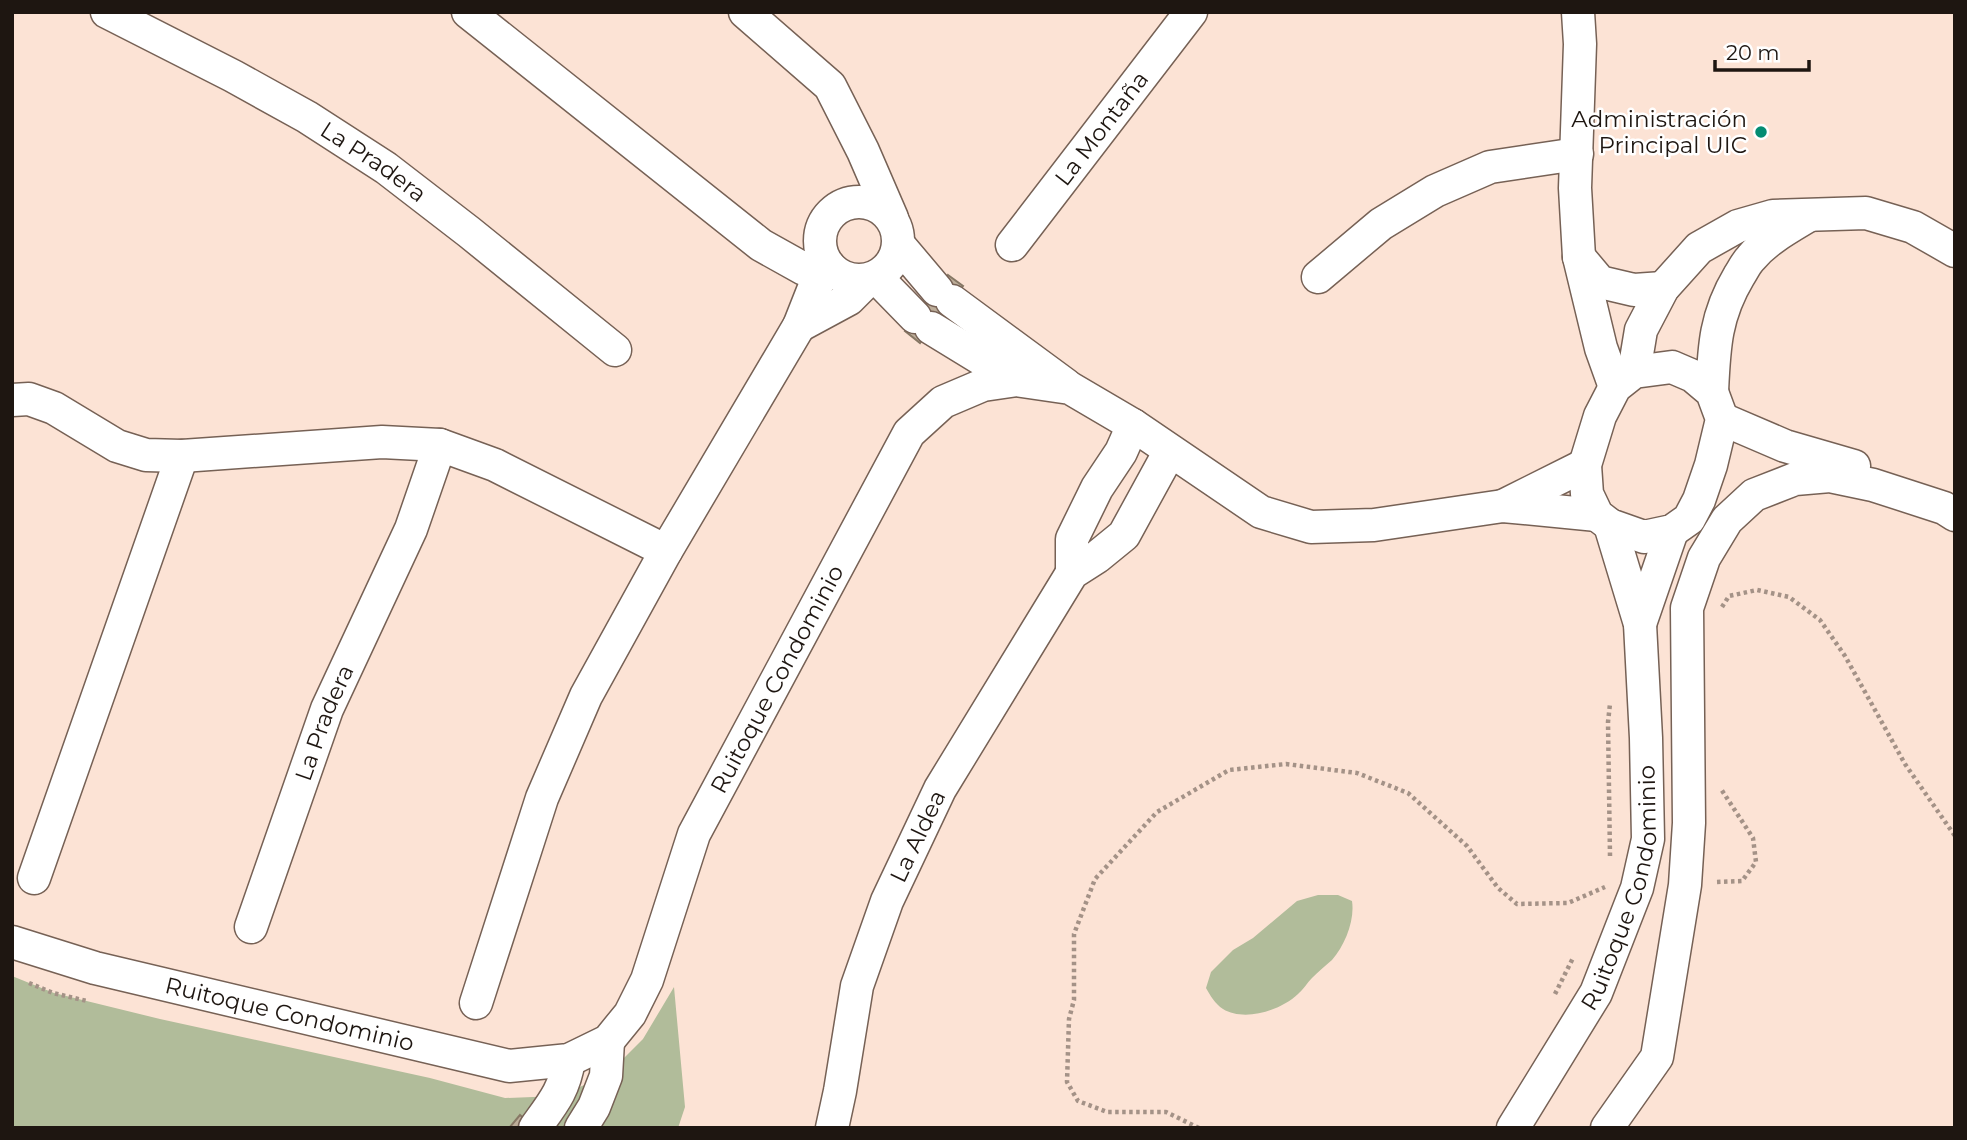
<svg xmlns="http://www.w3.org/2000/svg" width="1967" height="1140" font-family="Montserrat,sans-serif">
  <rect width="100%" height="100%" fill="#fce3d5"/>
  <g fill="#b1bc9a">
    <path d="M1318,895h20l14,6c3,19 -7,44 -20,59 -7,6 -14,12 -20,18 -5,5 -9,12 -14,16 -18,17 -54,28 -75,15 -8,-5 -13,-14 -17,-21l5,-16 22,-22 20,-12 44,-37z"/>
    <polygon points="12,976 54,993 160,1019 430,1078 505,1098 558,1096 606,1076 643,1039 674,987 685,1107 678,1128 12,1128"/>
  </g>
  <g fill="#bdad99" stroke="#877865" stroke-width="2">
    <polygon points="948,275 963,286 920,343 905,331"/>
    <polygon points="520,1115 535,1128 509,1128"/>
  </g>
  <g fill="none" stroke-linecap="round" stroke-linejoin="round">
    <g stroke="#766155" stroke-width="35">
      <g id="street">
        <path id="s1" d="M107,12l126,64 74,41 79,51 83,64 146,118"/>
        <polyline points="468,12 761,245 804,269 826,263"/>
        <polyline points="745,12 830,86 863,151 892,218"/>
        <polyline points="1578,12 1580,44 1575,188 1579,257 1601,348 1615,387"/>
        <circle cx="859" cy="241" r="39"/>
        <polyline points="899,245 937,290"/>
        <path id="s2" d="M1012,245l179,-233"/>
        <polyline points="1579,257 1600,282 1634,290 1663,288"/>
        <polyline points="876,277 915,317"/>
        <polyline points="1318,277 1381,224 1435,191 1490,167 1577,154"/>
        <polyline points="952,301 1066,385"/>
        <polyline points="799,326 849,299 868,280"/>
        <polyline points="931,328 1016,380"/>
        <polygon points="1672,367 1693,376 1712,392 1722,419 1711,465 1699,500 1689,519 1672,531 1644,537 1610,525 1597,515 1587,494 1585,465 1600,416 1615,387 1634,372"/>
        <polyline points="1634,372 1641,330 1663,288 1699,248 1738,226 1773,216 1866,213 1913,227 1955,251"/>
        <path d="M1712,392c2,-44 3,-76 27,-116 4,-6 7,-13 12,-18 15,-18 37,-30 57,-42"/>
        <polyline points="12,400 29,399 54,408 117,446 146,455 182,456 382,442 440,445 495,465 666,551"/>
        <polyline points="1722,419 1785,446 1854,466"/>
        <polyline points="1503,506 1585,465"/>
        <polyline points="1072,573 1072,539 1097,488 1121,452 1133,425"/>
        <polyline points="1640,624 1672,531"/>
        <polyline points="34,878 182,456"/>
        <path id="s3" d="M251,927l76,-218 84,-180 29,-84"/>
        <path id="s4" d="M12,942l83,26 414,98 60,-6 39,-19 22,-27 17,-34 47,-146 215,-401 34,-31 40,-17 33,-5 54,8 63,37 128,87 50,15 63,-2 129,-19 94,9"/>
        <polyline points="476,1003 542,798 586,696 666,551 799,326 814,288 829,266"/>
        <path d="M535,1128c18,-25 29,-37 34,-68"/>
        <polyline points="581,1128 594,1107 606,1076 608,1041"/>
        <path id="s5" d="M832,1128l8,-37 17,-105 30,-85 53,-112 132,-216 25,-16 27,-22 46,-84"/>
        <path id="s6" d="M1513,1128l83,-135 41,-105 11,-49 -2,-101 -6,-114 -30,-99"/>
        <polyline points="1607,1128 1657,1057 1685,885 1689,823 1687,608 1704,558 1727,520 1754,495 1795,479 1830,476 1873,485 1944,508 1955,515"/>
      </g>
    </g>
    <g stroke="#a49287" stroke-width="4.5" stroke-dasharray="3.5 3.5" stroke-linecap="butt">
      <polyline points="1722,607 1729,596 1757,590 1789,597 1820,620 1845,656 1905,764 1955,836"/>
      <polyline points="1610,856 1608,722 1610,704"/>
      <polyline points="1717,882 1742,881 1756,862 1753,838 1721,789"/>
      <polyline points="29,983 53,993 87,1001"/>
      <polyline points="1555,994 1573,958"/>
      <polyline points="1199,1128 1166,1112 1107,1112 1078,1101 1067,1082 1069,1019 1074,1000 1074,934 1095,879 1157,812 1229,770 1286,764 1357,773 1408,793 1467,846 1498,888 1517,904 1568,903 1605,887"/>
    </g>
    <use href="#street" stroke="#fff" stroke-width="32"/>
  </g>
  <circle fill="#048c72" stroke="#fff" stroke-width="2.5" cx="1761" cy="132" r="7"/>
  <g text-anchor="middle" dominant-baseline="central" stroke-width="5" stroke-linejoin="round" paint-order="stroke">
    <g font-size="23" fill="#1e1611" stroke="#fff" text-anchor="end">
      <text x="1747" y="119">Administración<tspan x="1747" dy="26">Principal UIC</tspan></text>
    </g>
    <g font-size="23" fill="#1e1611" stroke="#fff">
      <text stroke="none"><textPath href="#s2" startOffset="147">La Montaña</textPath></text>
      <text stroke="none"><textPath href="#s1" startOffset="306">La Pradera</textPath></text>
      <text stroke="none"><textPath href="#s4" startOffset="1018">Ruitoque Condominio</textPath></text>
      <text stroke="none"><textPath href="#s3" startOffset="217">La Pradera</textPath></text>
      <text stroke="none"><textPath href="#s5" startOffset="306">La Aldea</textPath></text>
      <text stroke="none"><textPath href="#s6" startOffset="268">Ruitoque Condominio</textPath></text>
      <text stroke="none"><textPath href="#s4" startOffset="287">Ruitoque Condominio</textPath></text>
    </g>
  </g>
  <rect width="1967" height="1140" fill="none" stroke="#1e1611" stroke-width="28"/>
  <path d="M1715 60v10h94v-10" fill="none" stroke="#1e1611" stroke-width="3.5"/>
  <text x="1726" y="60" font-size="21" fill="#1e1611" stroke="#ffffff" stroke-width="5" paint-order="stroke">20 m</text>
</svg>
